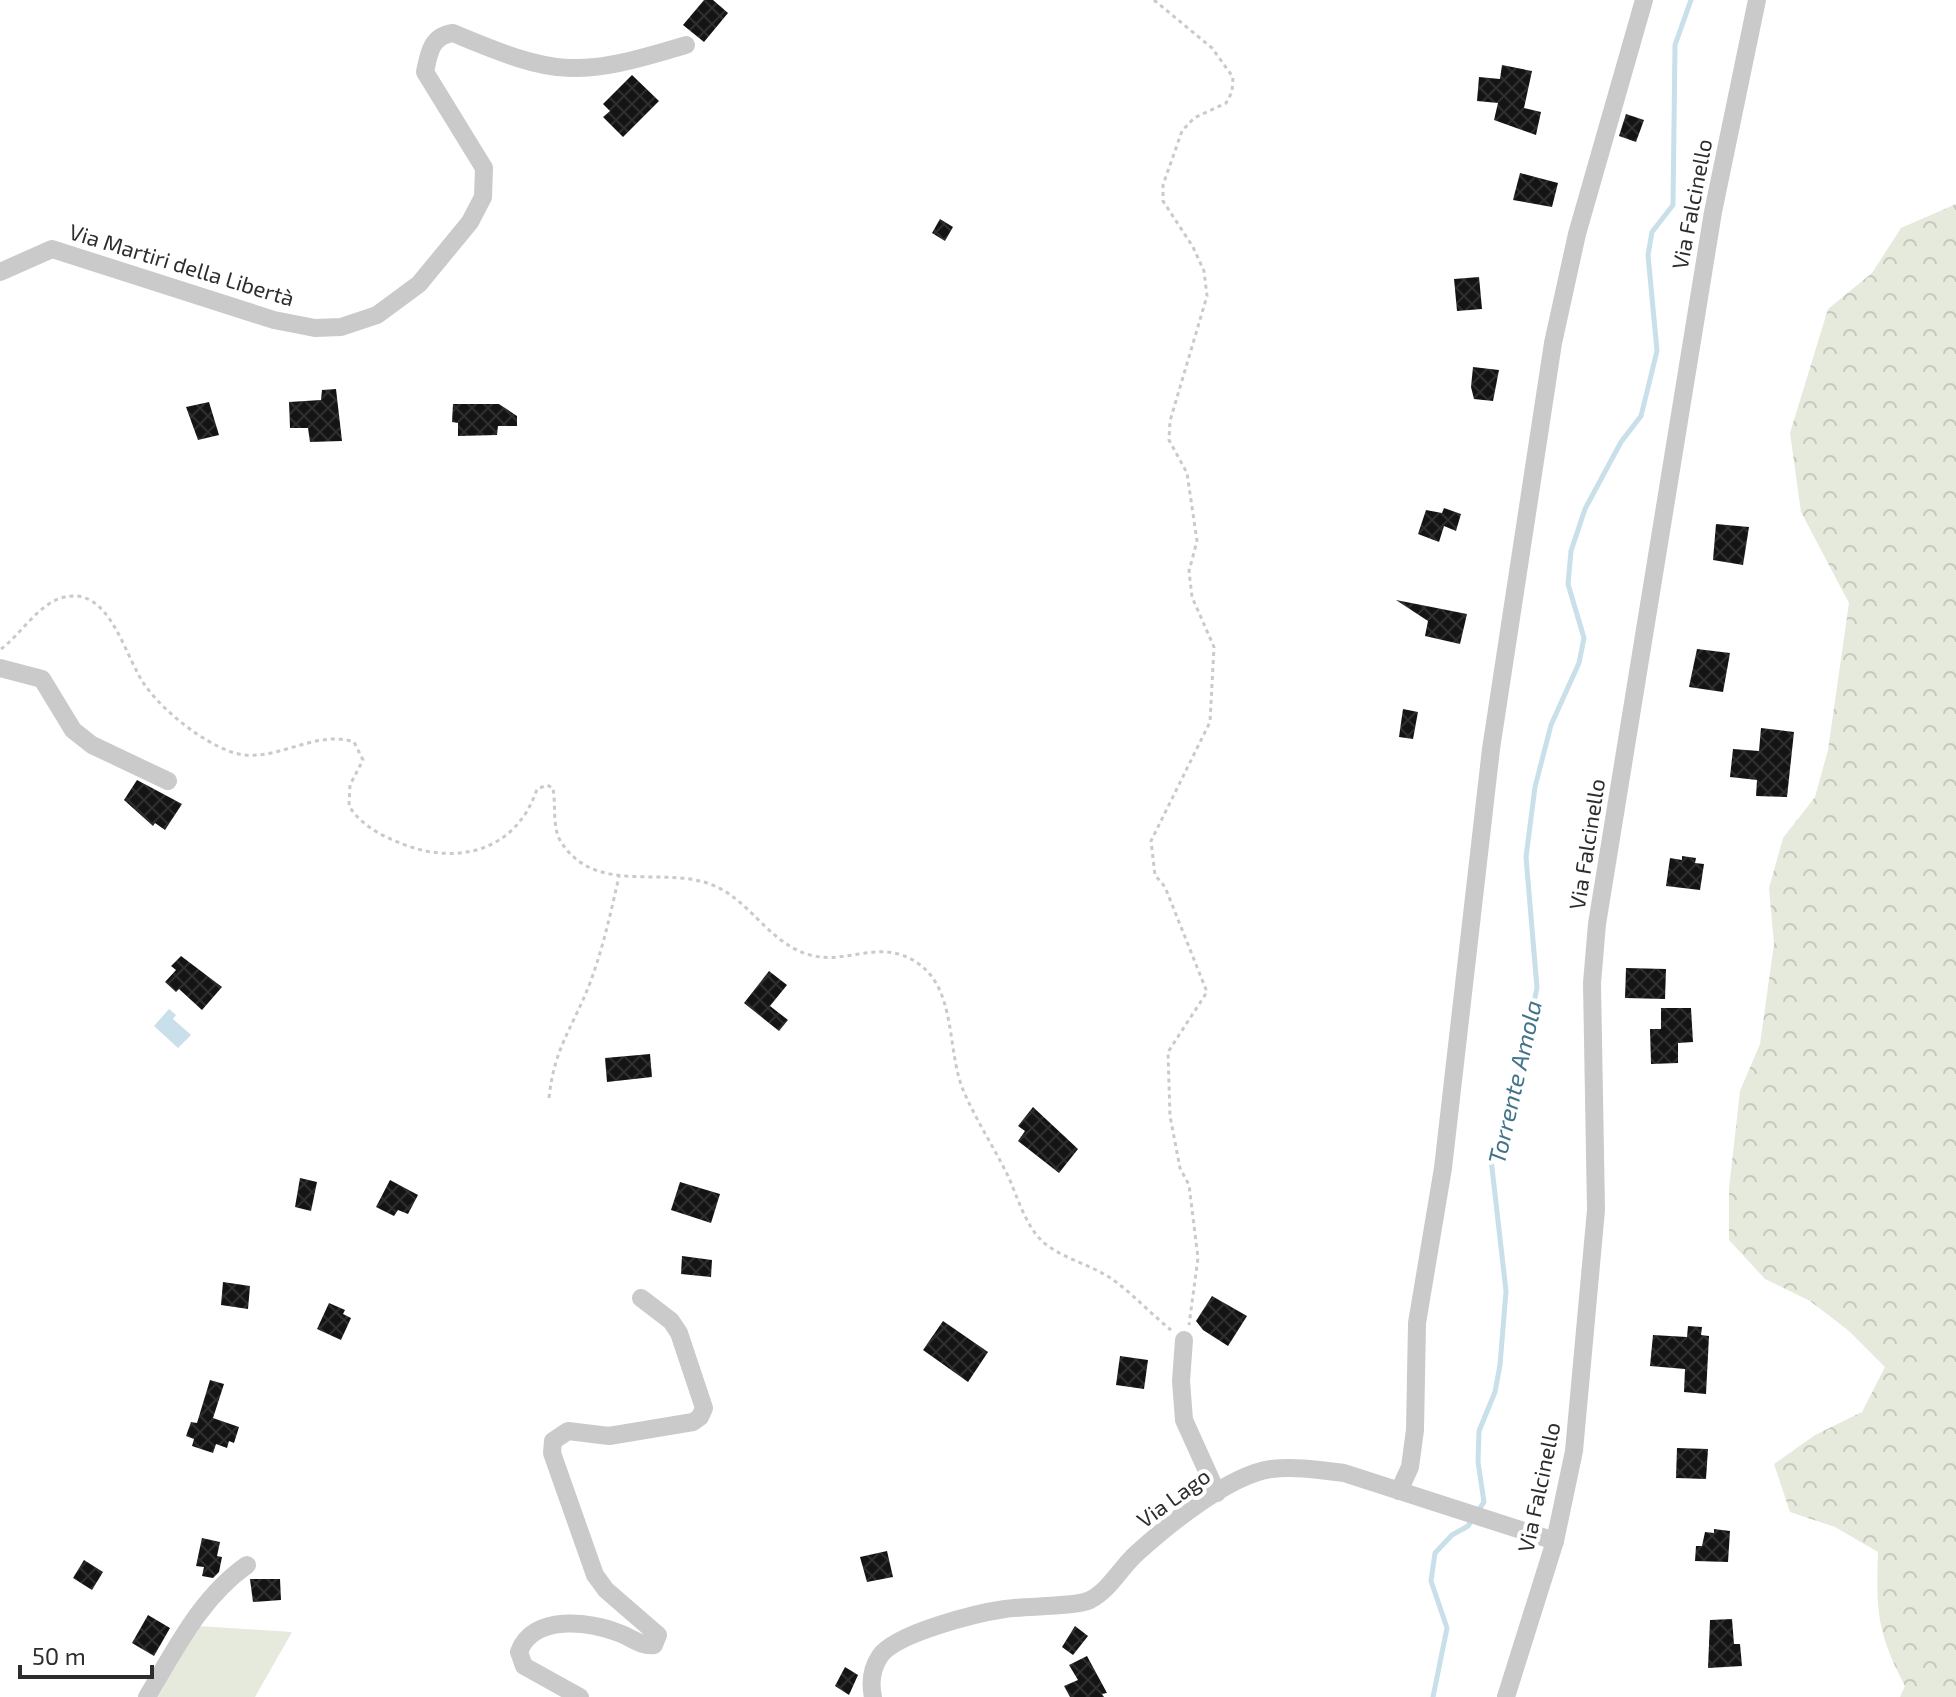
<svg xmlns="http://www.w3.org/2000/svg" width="1956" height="1697" font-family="'Exo 2',sans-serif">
  <defs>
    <pattern id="forest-crowns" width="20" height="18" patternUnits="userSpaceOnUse" patternTransform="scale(2)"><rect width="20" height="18" fill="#e5eadc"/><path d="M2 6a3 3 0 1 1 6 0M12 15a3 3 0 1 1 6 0" fill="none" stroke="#c5c9bd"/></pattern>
    <pattern id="building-cross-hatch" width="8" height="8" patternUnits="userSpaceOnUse" patternTransform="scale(2)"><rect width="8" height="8" fill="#141414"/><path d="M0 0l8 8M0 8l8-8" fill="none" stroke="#2e2e2e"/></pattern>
  </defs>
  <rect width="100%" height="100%" fill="#fff"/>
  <polygon fill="#e5eadc" points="198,1626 292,1632 255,1697 158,1697"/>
  <path fill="url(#forest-crowns)" d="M1956,204v1493h-56l5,-11c-28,-54 -29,-74 -27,-134l-43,-25 -45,-15 -16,-48 41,-29 47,-23 23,-45 -36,-36 -39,-30 -45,-22 -36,-39v-52l11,-97 20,-47 14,-100 -5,-56 14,-50 32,-41 13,-47 21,-147 -48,-91 -11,-79 38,-124 44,-36 29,-45z"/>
  <polygon fill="#c9dfe9" points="169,1009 176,1015 173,1019 191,1035 178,1048 154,1026"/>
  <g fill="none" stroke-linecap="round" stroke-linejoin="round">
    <polyline stroke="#c9dfe9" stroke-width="5" points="1433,1697 1447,1628 1431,1581 1435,1553 1452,1535 1468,1526 1484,1502 1478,1462 1479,1431 1495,1392 1500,1365 1506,1291 1491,1159 1511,1107 1537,988 1526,857 1535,787 1551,725 1579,663 1584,638 1568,584 1571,551 1585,509 1621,442 1641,416 1657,351 1648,255 1652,232 1673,205 1675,45 1691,0"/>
  </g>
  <g fill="url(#building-cross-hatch)">
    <polygon points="704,0 713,0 728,13 704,42 683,25"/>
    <polygon points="1502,65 1532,71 1524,108 1541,112 1536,135 1494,120 1498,103 1477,101 1479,77 1500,79"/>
    <polygon points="632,75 659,101 623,137 603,117 610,111 603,104"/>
    <polygon points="1626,114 1644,120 1636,142 1619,136"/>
    <polygon points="1520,173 1558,183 1552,207 1513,200"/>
    <polygon points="940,219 953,227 945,241 932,233"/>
    <polygon points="1479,277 1482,309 1457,311 1454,279"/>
    <polygon points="1473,367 1499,370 1493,401 1474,399 1471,387"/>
    <polygon points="336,389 342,441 310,442 308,428 290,428 289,402 321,400 322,390"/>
    <polygon points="209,402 219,435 198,440 186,407"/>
    <polygon points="453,404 499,404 517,416 517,426 498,426 497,435 458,436 458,423 452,422"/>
    <polygon points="1444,508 1461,514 1456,531 1444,526 1439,542 1418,534 1426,510 1442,513"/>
    <polygon points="1716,524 1749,527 1743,565 1713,560"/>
    <polygon points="1396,600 1467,614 1460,644 1425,636 1428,621"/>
    <polygon points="1697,649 1730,653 1723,692 1689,687"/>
    <polygon points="1403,709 1418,712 1413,739 1399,737"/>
    <polygon points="1761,728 1794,732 1787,797 1756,796 1757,780 1730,777 1733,749 1759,751"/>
    <polygon points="137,780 182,804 165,830 155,823 153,826 124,800"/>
    <polygon points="1682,856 1696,858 1695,863 1704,864 1700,890 1666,886 1670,858 1682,860"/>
    <polygon points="181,956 222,987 202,1010 179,989 176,992 165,982 176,970 171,966"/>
    <polygon points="1626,968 1666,969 1665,999 1625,998"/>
    <polygon points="769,971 787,985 770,1006 788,1020 779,1031 744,1003"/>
    <polygon points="1661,1008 1691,1008 1693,1042 1678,1043 1678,1063 1651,1064 1650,1029 1661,1029"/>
    <polygon points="650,1054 652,1077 607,1082 605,1058"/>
    <polygon points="1033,1107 1078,1149 1059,1173 1018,1141 1025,1131 1018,1126"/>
    <polygon points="300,1178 317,1182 311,1211 295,1207"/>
    <polygon points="390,1180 418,1195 408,1214 398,1210 394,1216 376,1207"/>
    <polygon points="680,1182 720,1194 711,1223 671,1210"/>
    <polygon points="682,1256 712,1260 711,1277 681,1274"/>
    <polygon points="223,1282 250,1286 248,1309 221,1305"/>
    <polygon points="1212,1296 1247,1316 1228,1346 1203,1330 1196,1321"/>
    <polygon points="329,1303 345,1310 343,1314 351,1318 341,1340 317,1329"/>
    <polygon points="943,1321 988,1352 968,1382 923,1350"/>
    <polygon points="1688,1326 1702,1327 1701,1335 1709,1336 1706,1394 1684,1392 1685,1369 1650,1366 1653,1335 1687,1337"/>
    <polygon points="1120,1356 1148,1360 1144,1389 1116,1385"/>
    <polygon points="210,1380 224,1384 213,1418 239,1427 234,1443 229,1441 227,1448 216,1444 213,1453 192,1446 194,1439 186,1436 191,1422 197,1423"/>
    <polygon points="1677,1448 1708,1449 1706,1479 1676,1478"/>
    <polygon points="1714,1529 1730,1531 1728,1562 1695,1561 1696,1546 1702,1546 1705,1532 1714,1533"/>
    <polygon points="202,1538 220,1542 217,1556 222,1557 219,1572 213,1578 202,1576 204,1567 196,1566"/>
    <polygon points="887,1551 893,1577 867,1582 860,1557"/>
    <polygon points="84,1560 103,1572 92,1590 73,1578"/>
    <polygon points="250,1579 280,1579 281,1600 253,1602"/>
    <polygon points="148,1615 170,1628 154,1656 132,1643"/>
    <polygon points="1732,1619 1734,1644 1740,1644 1742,1666 1708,1668 1710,1620"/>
    <polygon points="1075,1626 1088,1636 1073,1655 1062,1647"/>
    <polygon points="1087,1656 1107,1693 1102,1694 1104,1697 1070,1697 1064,1686 1078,1680 1069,1665"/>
    <polygon points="845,1667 858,1675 849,1695 835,1686"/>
  </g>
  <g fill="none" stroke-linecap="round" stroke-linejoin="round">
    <g stroke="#cacaca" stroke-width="3" stroke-dasharray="4 4" stroke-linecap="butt">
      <polyline points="1154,0 1212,48 1233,77 1232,92 1226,103 1194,118 1182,131 1163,185 1163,201 1193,247 1204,271 1207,296 1170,421 1169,440 1187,473 1197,541 1189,571 1192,597 1214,647 1210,722 1151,841 1155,875 1165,887 1207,992 1168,1052 1170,1116 1180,1168 1189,1185 1198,1258 1189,1325"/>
      <path d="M1,649c19,-14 37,-44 60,-51 50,-16 64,63 86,90 19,25 53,52 82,63 41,17 84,-23 125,-9l9,18 -13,25 -1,21c10,16 27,27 44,34 58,27 122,15 144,-51l10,-4 6,3c3,16 -1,40 8,54 36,56 107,21 156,45 36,17 55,60 97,69 32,7 63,-14 95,2 50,24 36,91 55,134 13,30 31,57 45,86 9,21 17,48 34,64 20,17 47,22 69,37 21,15 39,35 59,51"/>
      <path d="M549,1098c5,-50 24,-71 41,-115 13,-35 21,-71 29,-107"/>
    </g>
    <g stroke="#cacaca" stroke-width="18">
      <path d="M0,272l52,-23 222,71 41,8 26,-1 36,-12 42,-31 51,-62 13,-25 1,-29 -59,-96c4,-19 6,-36 28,-39 104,44 124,45 233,12"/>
      <polyline points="0,668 42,679 73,730 92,745 168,781"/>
      <polyline points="1184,1340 1181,1381 1184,1420 1217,1493"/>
      <polyline points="1399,1491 1410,1467 1415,1430 1417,1323 1443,1168 1491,749 1553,343 1577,234 1644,0"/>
      <path d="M147,1697c28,-47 54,-100 100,-132"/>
      <path d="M580,1697l-56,-31 -5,-14c13,-38 71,-31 100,-19 12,4 22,14 35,12l4,-10 -52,-45 -11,-15 -43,-122 1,-12 15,-10 41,5 84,-14 7,-5 4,-9 -25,-75 -8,-12 -30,-23"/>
      <path d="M873,1697c-3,-14 -1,-29 7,-41 16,-23 97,-43 125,-47 19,-3 72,-2 85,-9 20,-10 31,-33 47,-47 31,-28 92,-78 134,-84 24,-3 49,1 73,4l211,68"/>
      <polyline points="1506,1697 1555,1541 1574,1451 1596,1210 1592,983 1597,924 1713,212 1757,0"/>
    </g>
  </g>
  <g text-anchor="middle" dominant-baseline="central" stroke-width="8" stroke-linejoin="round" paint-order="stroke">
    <g font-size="22" fill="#2d2d2d" stroke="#fff">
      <text transform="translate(1691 204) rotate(-79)">Via Falcinello</text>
      <text transform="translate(182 264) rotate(17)">Via Martiri della Libertà</text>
      <text transform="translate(1586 844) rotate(-81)">Via Falcinello</text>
      <text transform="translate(1538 1487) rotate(-78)">Via Falcinello</text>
      <text transform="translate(1173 1497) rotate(-36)">Via Lago</text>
    </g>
    <g font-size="24" font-style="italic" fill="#41748a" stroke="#fff">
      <text transform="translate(1514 1082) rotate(-77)">Torrente Amola</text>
    </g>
  </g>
  <path d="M20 1665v12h132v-12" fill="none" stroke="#2d2d2d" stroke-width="4"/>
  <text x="32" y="1665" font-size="24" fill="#2d2d2d" stroke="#ffffff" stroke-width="6" paint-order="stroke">50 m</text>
</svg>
